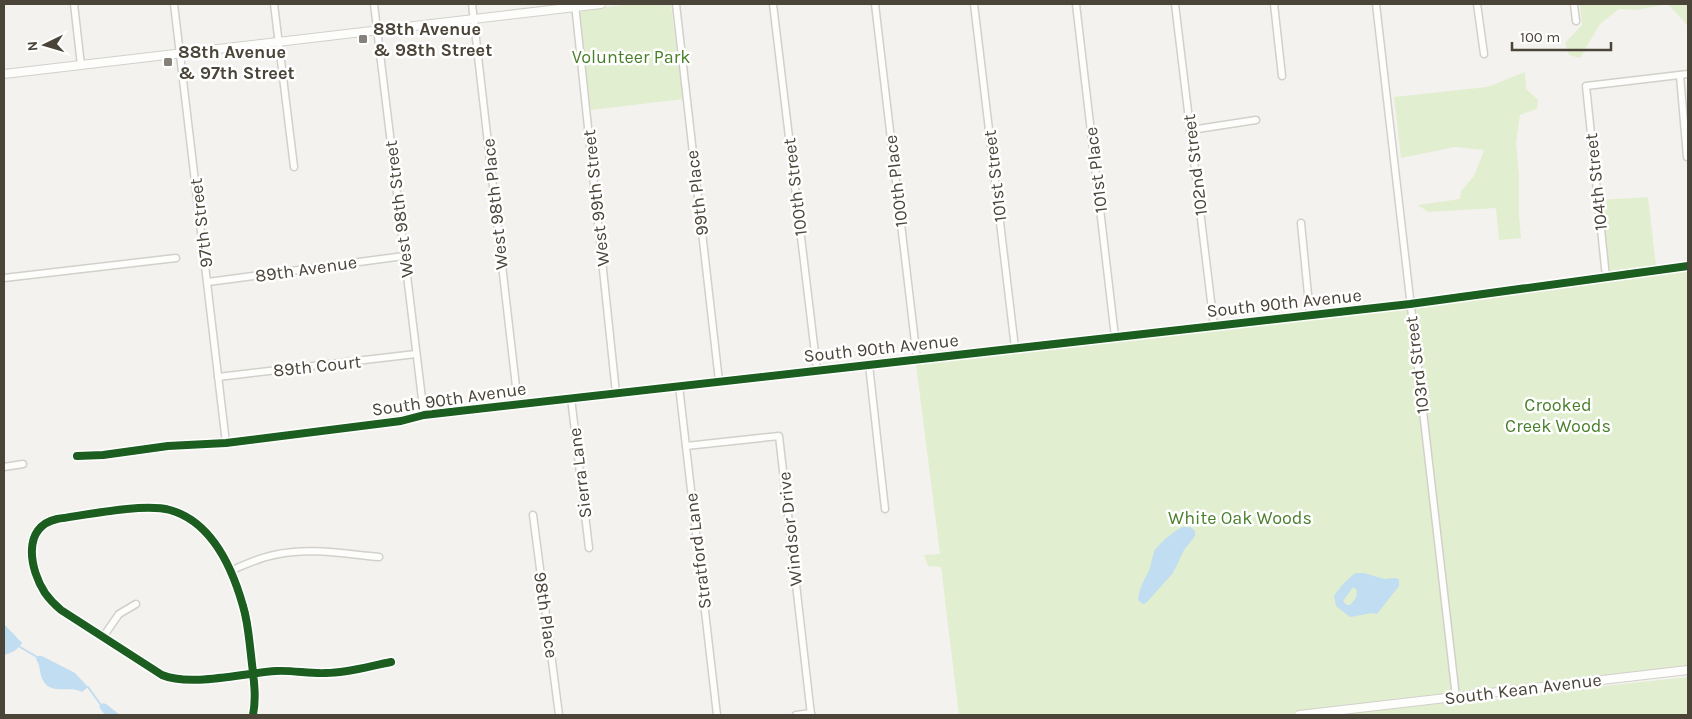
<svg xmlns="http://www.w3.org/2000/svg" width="1692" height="719" font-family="Karla,sans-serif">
  <rect width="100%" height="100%" fill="#f4f2ee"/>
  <g fill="#e1eecf">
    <polygon points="634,4 670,4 671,6 683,99 591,110 579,16 581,12 588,9"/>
    <polygon points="1580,4 1688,4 1688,24 1687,25 1668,4 1636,10 1619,9 1600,24 1580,58 1569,55 1565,43 1582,25"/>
    <polygon points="1525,72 1526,89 1538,100 1537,109 1520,115 1516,143 1519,178 1519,214 1521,238 1499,240 1496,208 1428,212 1418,205 1460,199 1461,191 1474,176 1484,150 1455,147 1401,158 1394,97 1487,87"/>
    <polygon points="1648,197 1656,266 1609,271 1601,200"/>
    <polygon points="1688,269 1688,670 1462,697 1463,704 1558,691 1688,677 1688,715 959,715 941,567 928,566 924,555 940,554 916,364 1016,350 1039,349 1071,340 1412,298"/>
  </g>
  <g fill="#c0ddf1" fill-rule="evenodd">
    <path d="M1183,527h7l5,4v5l-11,14 -11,23 -27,30 -3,1 -5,-4c1,-11 6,-20 11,-29 2,-6 3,-13 5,-19 3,-7 22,-23 29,-25z"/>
    <path d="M1356,573h8l20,6 12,-1 3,2v6l-22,28 -5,-1 -22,4 -14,-11 -2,-10c6,-9 13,-17 22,-23zM1353,587l4,3 -1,8 -6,7h-3l-4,-4z"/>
    <path d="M4,624l18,19c-4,7 -11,10 -18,12z"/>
    <path d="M38,656h4l33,17 13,14 -6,5c-12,-7 -29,3 -38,-10 -5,-7 -3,-16 -8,-23z"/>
    <polygon points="103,703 106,704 120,715 105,715 99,707"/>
  </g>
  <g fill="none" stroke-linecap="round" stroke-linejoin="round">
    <g stroke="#c0ddf1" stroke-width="2">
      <polyline points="20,647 37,657"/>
      <polyline points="88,687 101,705"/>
    </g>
    <g stroke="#d2d0cb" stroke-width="9">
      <g id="minor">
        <polyline points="74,4 81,65"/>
        <polyline points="174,4 226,443"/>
        <polyline points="274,4 294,167"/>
        <polyline points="374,4 424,415"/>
        <polyline points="472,4 518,404"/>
        <polyline points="575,4 616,393"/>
        <polyline points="676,4 719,381"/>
        <polyline points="773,4 817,370"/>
        <polyline points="875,4 917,359"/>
        <polyline points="974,4 1015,348"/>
        <polyline points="1076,4 1115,337"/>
        <polyline points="1175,4 1214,326"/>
        <polyline points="1274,4 1282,76"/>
        <polyline points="1376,4 1456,697"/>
        <polyline points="1477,4 1484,54"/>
        <polyline points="1574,4 1576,21"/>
        <polyline points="1680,76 1687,157"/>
        <polyline points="1191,130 1256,120"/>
        <polyline points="1301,223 1310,315"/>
        <polyline points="1606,277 1586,86 1688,74"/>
        <polyline points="4,278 176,258"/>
        <polyline points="208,282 404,256"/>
        <polyline points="869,365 885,509"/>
        <polyline points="218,377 416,354"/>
        <polyline points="679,386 717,715"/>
        <polyline points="571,398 589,548"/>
        <polyline points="686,446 779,436 811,715"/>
        <polyline points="77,456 103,455 168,446 226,443 401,421 424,415 1410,304 1688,266"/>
        <polyline points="4,467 23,464"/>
        <polyline points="533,515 559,715"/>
        <path d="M230,571c14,-6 28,-13 44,-16 35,-8 70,-1 105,2"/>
        <polyline points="103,637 119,614 136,604"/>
        <path d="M253,715c4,-20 0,-40 -2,-60 -2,-16 -3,-33 -8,-49 -11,-39 -31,-84 -73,-96 -27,-7 -84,5 -113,9 -36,8 -27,51 -12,74 5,7 10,12 16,17l101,65c28,12 82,-2 114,-4 17,-1 34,3 50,2 22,0 44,-7 65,-11"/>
        <polyline points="796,715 811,713"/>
      </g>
    </g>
    <g stroke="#d2d0cb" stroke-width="10">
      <g id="tertiary">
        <polyline points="4,74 601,4"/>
        <polyline points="1299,715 1688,670"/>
      </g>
    </g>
    <use href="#minor" stroke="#fdfdfc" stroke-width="6"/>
    <use href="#tertiary" stroke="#fdfdfc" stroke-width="8"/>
    <g stroke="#fff" stroke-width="11">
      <g id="cycleway">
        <polyline points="77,456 103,455 168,446 226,443 401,421 424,415 1410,304 1688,266"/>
        <path d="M253,715c4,-20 0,-40 -2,-60 -2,-16 -3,-33 -8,-49 -11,-39 -31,-84 -73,-96 -27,-7 -84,5 -113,9 -36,8 -27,51 -12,74 5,7 10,12 16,17l101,65c28,12 82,-2 114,-4 17,-1 34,3 50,2 22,0 44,-7 65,-11"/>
      </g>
    </g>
    <use href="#cycleway" stroke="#1b5e20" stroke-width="8"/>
  </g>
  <g fill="#868178" stroke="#fff" stroke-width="2">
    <rect x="358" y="34" width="10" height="10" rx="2.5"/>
    <rect x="163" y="57" width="10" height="10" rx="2.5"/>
  </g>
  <g text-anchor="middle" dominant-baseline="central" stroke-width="5" stroke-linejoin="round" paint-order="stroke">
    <g font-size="18" font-weight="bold" fill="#4b4439" stroke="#fff" text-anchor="start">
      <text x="373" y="29">88th Avenue<tspan x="373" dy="21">&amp; 98th Street</tspan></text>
      <text x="178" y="52">88th Avenue<tspan x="178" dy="21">&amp; 97th Street</tspan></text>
    </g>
    <g font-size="18" fill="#4a7f2a" stroke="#fff">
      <text x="631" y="57">Volunteer Park</text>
      <text x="1558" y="405">Crooked<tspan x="1558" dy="21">Creek Woods</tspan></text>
      <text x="1240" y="518">White Oak Woods</text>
    </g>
    <g font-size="18" fill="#4b4439" stroke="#fff">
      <text transform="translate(1195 165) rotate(-97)">102nd Street</text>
      <text transform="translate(1096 170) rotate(-97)">101st Place</text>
      <text transform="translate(995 176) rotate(-97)">101st Street</text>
      <text transform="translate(896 181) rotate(-97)">100th Place</text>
      <text transform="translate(1596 182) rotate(-96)">104th Street</text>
      <text transform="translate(795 187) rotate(-97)">100th Street</text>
      <text transform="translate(697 193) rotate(-97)">99th Place</text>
      <text transform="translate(596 198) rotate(-96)">West 99th Street</text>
      <text transform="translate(495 204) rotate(-96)">West 98th Place</text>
      <text transform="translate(399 209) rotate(-97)">West 98th Street</text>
      <text transform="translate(201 223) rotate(-97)">97th Street</text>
      <text transform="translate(306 269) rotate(-8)">89th Avenue</text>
      <text transform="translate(1284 303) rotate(-6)">South 90th Avenue</text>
      <text transform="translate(881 348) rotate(-6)">South 90th Avenue</text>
      <text transform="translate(1417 365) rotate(-97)">103rd Street</text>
      <text transform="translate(317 366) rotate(-6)">89th Court</text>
      <text transform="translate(449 399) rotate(-8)">South 90th Avenue</text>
      <text transform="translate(580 473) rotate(-97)">Sierra Lane</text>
      <text transform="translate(790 529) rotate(-96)">Windsor Drive</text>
      <text transform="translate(698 551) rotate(-97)">Stratford Lane</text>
      <text transform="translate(546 615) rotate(82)">98th Place</text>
      <text transform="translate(1523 689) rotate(-7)">South Kean Avenue</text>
    </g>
  </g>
  <rect width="1692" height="719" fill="none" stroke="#4b4439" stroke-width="10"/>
  <g transform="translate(45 45) rotate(265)" stroke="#ffffff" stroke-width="4" paint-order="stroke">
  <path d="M0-4L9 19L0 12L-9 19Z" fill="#4b4439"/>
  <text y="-8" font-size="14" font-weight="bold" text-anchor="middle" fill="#4b4439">N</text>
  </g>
  <path d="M1512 42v8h99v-8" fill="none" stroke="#4b4439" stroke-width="2.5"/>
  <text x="1520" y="42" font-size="15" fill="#4b4439" stroke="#ffffff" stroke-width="4" paint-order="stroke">100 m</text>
</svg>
